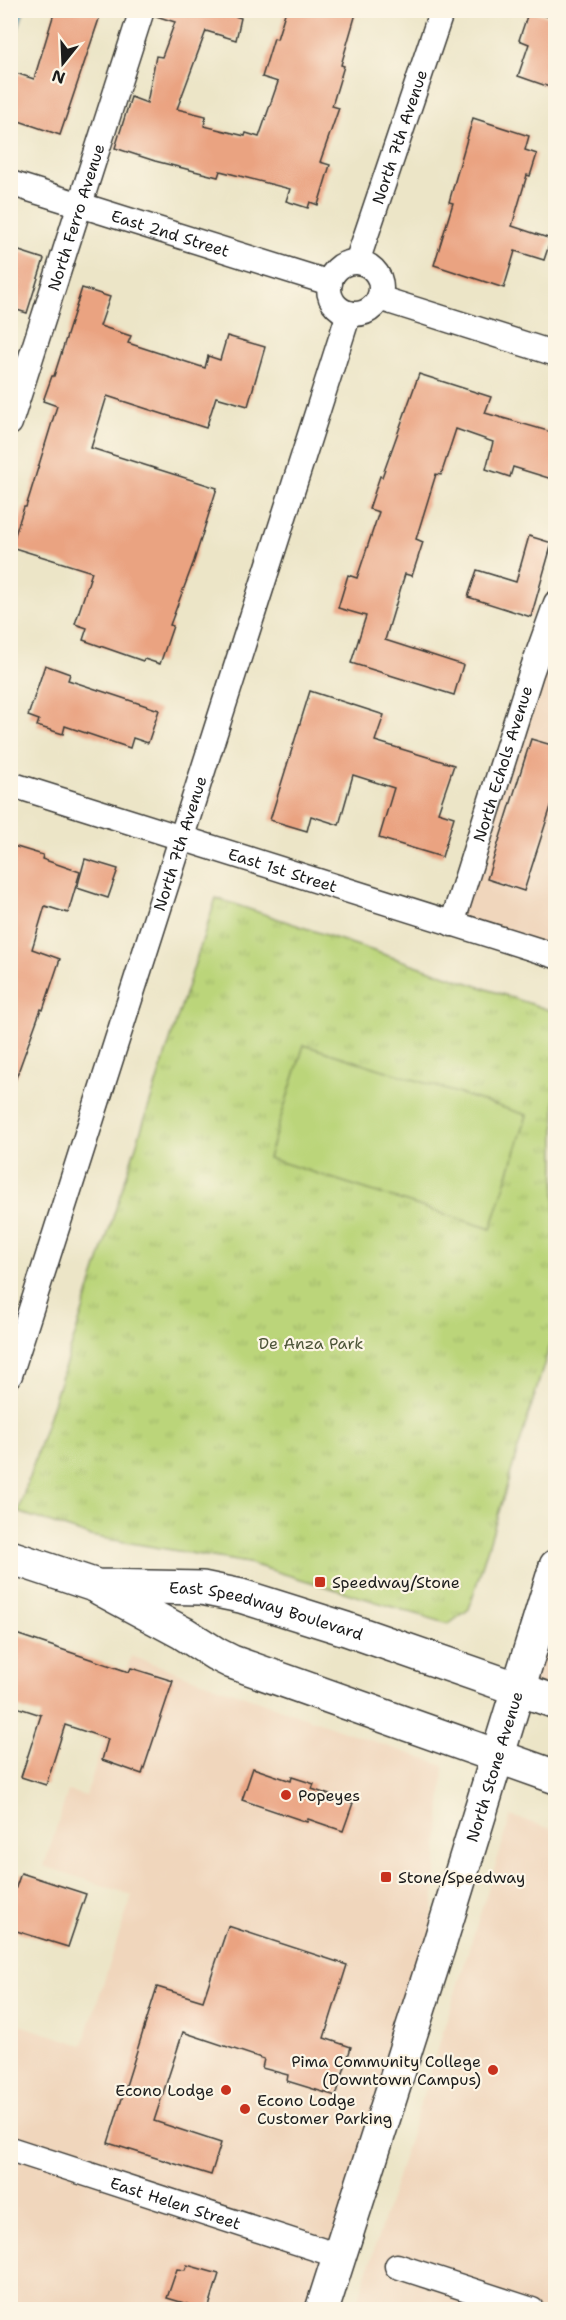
<svg xmlns="http://www.w3.org/2000/svg" width="566" height="2320" font-family="'Shantell Sans',sans-serif">
  <defs>
    <pattern id="park-tufts" width="24" height="20" patternUnits="userSpaceOnUse" patternTransform="scale(1.5)"><rect width="24" height="20" fill="#bbd57a"/><path d="M3 7l-1-3M5 7V3M7 7l1-3M15 17l-1-3M17 17v-4M19 17l1-3" fill="none" stroke="#a0b669"/></pattern>
    <pattern id="water-rules" width="6" height="5" patternUnits="userSpaceOnUse" patternTransform="scale(1.5)"><rect width="6" height="5" fill="#4eb1cd"/><path d="M0 2.5h6" fill="none" stroke="#408fa6"/></pattern>
  </defs>
  <rect width="100%" height="100%" fill="#fcf5e5"/>
  <filter id="ink" filterUnits="userSpaceOnUse"><feTurbulence type="fractalNoise" baseFrequency=".0167" numOctaves="2"/><feDisplacementMap in="SourceGraphic" scale="12" xChannelSelector="R" yChannelSelector="G"/><feConvolveMatrix kernelMatrix="1 2 1 2 8 2 1 2 1" color-interpolation-filters="sRGB"/></filter>
  <filter id="wash" filterUnits="userSpaceOnUse"><feTurbulence type="fractalNoise" baseFrequency=".008" numOctaves="4" result="noise"/><feDisplacementMap in="SourceGraphic" scale="24" xChannelSelector="R" yChannelSelector="G"/><feGaussianBlur stdDeviation="1.35" result="paint"/><feColorMatrix in="noise" values="0 0 0 0 0 0 0 0 0 0 0 0 0 0 0 0 0 1.4 0 .05"/><feComposite in="paint" operator="in"/></filter>
  <g filter="url(#wash)">
    <rect width="100%" height="100%" fill="#ece5c7"/>
    <g fill="#f0d6bc">
      <polygon points="555,603 555,956 452,924"/>
      <polygon points="555,1566 555,1691 516,1689"/>
      <polygon points="131,1656 444,1766 428,1978 322,2309 11,2309 10,2022 83,2045 108,1969 132,1895 44,1866 68,1791 86,1796"/>
      <polygon points="511,1816 555,1830 555,2309 355,2310"/>
    </g>
    <polygon fill="url(#park-tufts)" stroke="#6c784b" stroke-width="1.5" points="216,898 555,1012 555,1329 469,1609 449,1624 248,1563 90,1536 18,1512"/>
    <polygon fill="#bbd57a" stroke="#6c784b" stroke-width="1.5" points="304,1045 527,1115 491,1229 268,1158"/>
    <polygon fill="url(#water-rules)" stroke="#356674" stroke-width="1.5" points="10,11 24,11 12,48 10,47"/>
    <g id="blocks">
      <g fill="#eaa381">
        <polygon points="55,10 102,10 60,135 10,118 10,71 34,79"/>
        <polygon points="157,10 217,10 241,18 236,40 206,31 177,109 206,116 204,126 245,136 246,133 259,137 278,82 262,77 274,38 277,39 286,10 357,10 341,65 344,66 332,106 339,108 320,162 330,165 318,205 310,202 308,208 286,201 290,189 220,171 218,177 155,161 115,148 131,97 147,103 156,56 162,57 175,22 156,16"/>
        <polygon points="529,10 555,19 555,89 518,76 529,44 519,40"/>
        <polygon points="473,118 529,136 525,150 537,154 530,176 527,175 512,226 551,239 544,260 515,251 504,288 434,265 453,203 449,202"/>
        <polygon points="10,248 44,259 27,313 10,308"/>
        <polygon points="82,288 110,297 100,326 131,336 128,343 205,368 208,356 220,360 227,336 265,347 248,406 216,397 206,428 107,396 91,448 217,488 194,561 170,625 173,626 160,664 144,659 143,661 83,640 87,628 75,624 92,572 11,547 24,507 26,507 57,406 43,401 52,376 54,376"/>
        <polygon points="419,374 491,397 485,413 555,433 555,480 513,467 510,477 486,469 493,442 456,429 441,475 436,474 416,539 423,542 412,576 405,574 385,640 463,665 454,695 351,663 366,616 338,608 348,575 357,578 379,512 369,509 380,476 382,477"/>
        <polygon points="529,536 552,543 531,617 468,597 477,570 516,582"/>
        <polygon points="45,665 70,674 68,680 159,710 148,743 133,738 130,748 65,726 63,734 37,726 39,720 28,716"/>
        <polygon points="310,691 384,715 375,741 454,765 438,812 454,817 442,857 379,838 394,788 353,775 339,825 311,816 307,831 270,820"/>
        <polygon points="531,739 555,746 555,794 524,891 487,879"/>
        <polygon points="10,845 43,855 42,859 80,872 68,913 45,906 32,949 60,959 43,1010 41,1009 13,1086 10,1085"/>
        <polygon points="85,859 118,869 108,898 77,888"/>
        <polygon points="10,1632 129,1672 131,1668 173,1681 142,1774 102,1760 108,1739 65,1725 46,1785 21,1777 41,1715 10,1705"/>
        <polygon points="253,1768 291,1781 292,1777 314,1784 312,1789 353,1803 343,1831 308,1819 307,1822 242,1800"/>
        <polygon points="21,1873 86,1894 68,1947 10,1929 10,1904"/>
        <polygon points="228,1926 347,1965 324,2038 351,2047 336,2096 287,2081 288,2075 262,2068 264,2059 183,2032 154,2121 221,2143 211,2175 108,2143 157,1987 203,2001"/>
        <polygon points="187,2265 219,2274 208,2310 167,2298 177,2269 185,2270"/>
      </g>
    </g>
  </g>
  <g filter="url(#ink)">
    <use href="#blocks" fill-opacity="0" stroke="#3b3a36" stroke-width="1.5"/>
    <g fill="none" stroke-linecap="round" stroke-linejoin="round">
      <g stroke="#3b3a36" stroke-width="27">
        <g id="street">
          <path id="s1" d="M10,183l320,100"/>
          <path id="s2" d="M357,262l85,-252"/>
          <circle cx="355" cy="288" r="26"/>
          <polyline points="379,298 556,354"/>
          <path id="s3" d="M10,423l132,-413"/>
          <path id="s4" d="M10,784l546,172"/>
          <path id="s5" d="M452,924l79,-251 25,-70"/>
          <path id="s6" d="M10,1375l339,-1062"/>
          <path id="s7" d="M10,2149l329,107"/>
          <polyline points="397,2266 532,2310"/>
        </g>
      </g>
      <g stroke="#3b3a36" stroke-width="36">
        <g id="secondary">
          <path id="s8" d="M322,2310l119,-371 115,-373"/>
        </g>
      </g>
      <g stroke="#3b3a36" stroke-width="36">
        <g id="primary">
          <path id="s9" d="M10,1557l87,29 105,2 39,8 105,33 210,73"/>
          <polyline points="101,1589 183,1633 216,1654 232,1662 556,1777"/>
        </g>
      </g>
      <use href="#street" stroke="#fff" stroke-width="24"/>
      <use href="#secondary" stroke="#fff" stroke-width="33"/>
      <use href="#primary" stroke="#fff" stroke-width="33"/>
    </g>
  </g>
  <g fill="#c8321e" stroke="#fcf5e5" stroke-width="2">
    <rect x="314" y="1576" width="12" height="12" rx="3"/>
    <circle cx="286" cy="1795" r="6"/>
    <rect x="380" y="1871" width="12" height="12" rx="3"/>
    <circle cx="493" cy="2070" r="6"/>
    <circle cx="226" cy="2090" r="6"/>
    <circle cx="245" cy="2109" r="6"/>
  </g>
  <g text-anchor="middle" dominant-baseline="central" stroke-width="4.5" stroke-linejoin="round" paint-order="stroke">
    <g font-size="16" fill="#1c1c1c" stroke="#fcf5e5">
      <text stroke="none"><textPath href="#s2" startOffset="132">North 7th Avenue</textPath></text>
      <text stroke="none"><textPath href="#s3" startOffset="216">North Ferro Avenue</textPath></text>
      <text stroke="none"><textPath href="#s1" startOffset="168">East 2nd Street</textPath></text>
      <text stroke="none"><textPath href="#s5" startOffset="168">North Echols Avenue</textPath></text>
      <text stroke="none"><textPath href="#s6" startOffset="558">North 7th Avenue</textPath></text>
      <text stroke="none"><textPath href="#s4" startOffset="286">East 1st Street</textPath></text>
      <text stroke="none"><textPath href="#s9" startOffset="264">East Speedway Boulevard</textPath></text>
      <text stroke="none"><textPath href="#s8" startOffset="570">North Stone Avenue</textPath></text>
      <text stroke="none"><textPath href="#s7" startOffset="174">East Helen Street</textPath></text>
    </g>
    <g font-size="16" fill="#4c5438" stroke="#fcf5e5">
      <text x="311" y="1343">De Anza Park</text>
    </g>
    <g font-size="16" fill="#1c1c1c" stroke="#fcf5e5" text-anchor="start">
      <text x="332" y="1582">Speedway/Stone</text>
      <text x="298" y="1795">Popeyes</text>
      <text x="398" y="1877">Stone/Speedway</text>
      <text x="481" y="2061" text-anchor="end">Pima Community College<tspan x="481" dy="18">(Downtown Campus)</tspan></text>
      <text x="214" y="2090" text-anchor="end">Econo Lodge</text>
      <text x="257" y="2100">Econo Lodge<tspan x="257" dy="18">Customer Parking</tspan></text>
    </g>
  </g>
  <rect width="566" height="2320" fill="none" stroke="#fcf5e5" stroke-width="36"/>
  <g transform="translate(63 63) rotate(198)" stroke="#fcf5e5" stroke-width="4.5" paint-order="stroke">
  <path d="M0-4.5L10 22L0 15L-10 22Z" fill="#1c1c1c"/>
  <text y="-9" font-size="16" font-weight="bold" text-anchor="middle" fill="#1c1c1c">N</text>
  </g>
</svg>
